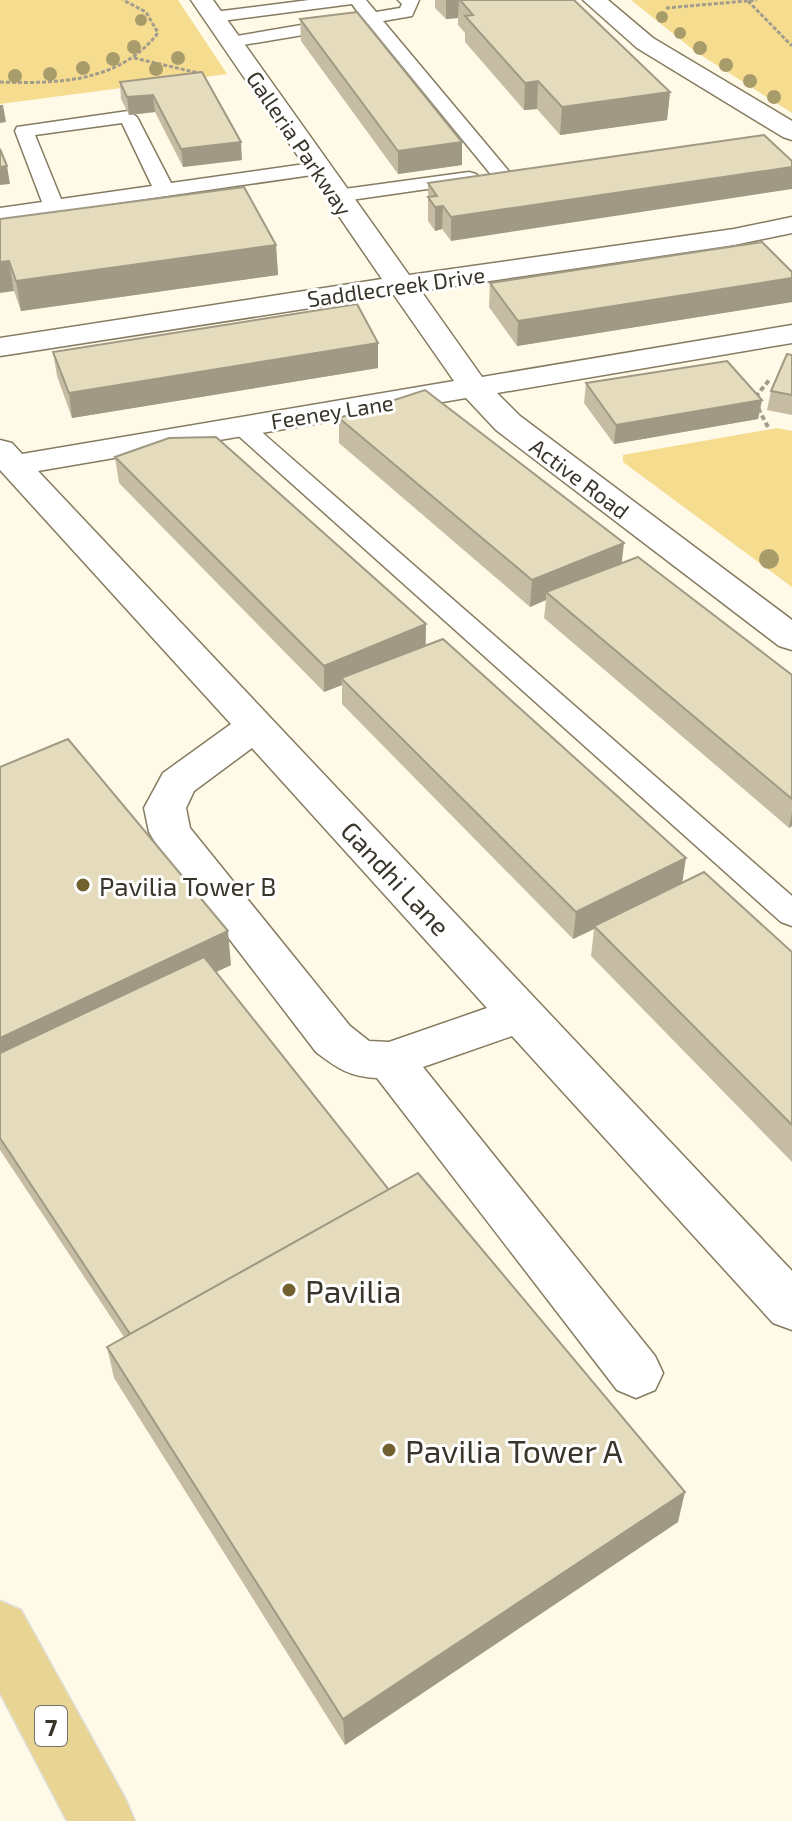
<svg xmlns="http://www.w3.org/2000/svg" width="792" height="1821" font-family="'Exo 2',sans-serif">
  <rect width="100%" height="100%" fill="#fff9e7"/>
  <g fill="#f6dc8f">
    <polygon points="0,0 178,0 227,74 0,104"/>
    <polygon points="631,0 792,0 792,113 696,52"/>
    <polygon points="777,428 792,431 792,587 623,462 623,455"/>
  </g>
  <g fill="none" stroke-linecap="round" stroke-linejoin="round">
    <g stroke="#857b60" stroke-width="3">
      <g id="service">
        <polygon points="309,0 366,0 376,12 400,8 402,4 398,0 419,0 412,16 383,21 507,169 510,173 507,177 493,177 368,24 231,47 222,42 231,37 360,15 352,4 214,22 206,17 214,12"/>
        <path d="M128,111l9,6 34,66 148,-21 10,6 -10,6 -319,46v-12l42,-6 -27,-71 2,-4zM122,123l30,63 -91,13 -26,-64z"/>
        <polygon points="469,172 476,174 479,178 476,182 337,202 327,196 337,190"/>
        <polygon points="241,419 249,421 792,896 792,926 781,922 233,431 229,426 233,421"/>
      </g>
    </g>
    <g stroke="#857b60" stroke-width="3">
      <g id="minor">
        <path d="M191,0h22l196,275 325,-46 58,-12v16l-58,12 -313,46 61,86 310,-52v18l-295,50 23,23 272,204v30l-13,-4 -283,-216 -30,-32 -428,73 754,800v59l-19,-7 -261,-287 -89,31 232,289 8,17 -8,17 -19,8 -19,-8 -240,-312c-27,-1 -40,-10 -61,-26l-161,-210 -6,-10 -5,-24 19,-35 68,-49 -231,-254v-30l12,3 10,11 432,-73 -60,-86 -394,61v-18l382,-59zM252,748l235,260 -98,34 -20,-1 -19,-15 -160,-198 -4,-20 8,-17z"/>
        <polygon points="583,0 608,0 653,38 792,121 792,140 783,137 637,48"/>
      </g>
    </g>
    <g stroke="#dfdfdd" stroke-width="3">
      <polygon id="primary" points="0,1601 21,1610 125,1798 135,1821 67,1821 0,1693"/>
    </g>
    <g stroke="#a29c8e" stroke-width="3" stroke-dasharray="4 2" stroke-linecap="butt">
      <polyline points="748,1 792,46"/>
      <polyline points="666,8 757,0"/>
      <polyline points="134,58 203,74"/>
      <path d="M0,82c58,2 120,0 158,-49l-12,-21 -23,-12"/>
    </g>
    <polyline stroke="#a29c8e" stroke-width="4" stroke-dasharray="5 3" stroke-linecap="butt" points="768,427 759,410 757,395 770,379"/>
    <use href="#service" fill="#fff" fill-rule="evenodd"/>
    <use href="#minor" fill="#fff" fill-rule="evenodd"/>
    <use href="#primary" fill="#e9d593" fill-rule="evenodd"/>
  </g>
  <g fill="#a99c6b">
    <circle cx="662" cy="17" r="6"/>
    <circle cx="141" cy="20" r="6"/>
    <circle cx="680" cy="33" r="6"/>
    <circle cx="134" cy="47" r="7"/>
    <circle cx="700" cy="48" r="7"/>
    <circle cx="178" cy="58" r="7"/>
    <circle cx="113" cy="59" r="7"/>
    <circle cx="726" cy="65" r="7"/>
    <circle cx="83" cy="68" r="7"/>
    <circle cx="156" cy="69" r="7"/>
    <circle cx="50" cy="74" r="7"/>
    <circle cx="15" cy="76" r="7"/>
    <circle cx="750" cy="81" r="7"/>
    <circle cx="774" cy="97" r="7"/>
    <circle cx="769" cy="559" r="10"/>
  </g>
  <g fill="#c5bca3">
    <polygon points="435,0 574,0 670,92 667,120 560,135 537,109 524,110 465,42 465,33 458,25 458,18 446,19 435,8"/>
    <polygon points="300,19 462,142 462,165 398,174 301,41"/>
    <polygon points="202,72 242,160 183,167 155,112 129,115 121,99 120,82"/>
    <polygon points="764,135 451,241 442,229 435,231 428,221 428,183"/>
    <polygon points="0,219 276,245 278,275 21,311 14,291"/>
    <polygon points="792,272 792,302 517,346 489,307 490,283"/>
    <polygon points="53,352 378,368 72,418 57,376"/>
    <polygon points="792,355 792,415 767,410 771,391"/>
    <polygon points="586,383 762,400 758,419 614,444 584,403"/>
    <polygon points="339,418 622,563 792,675 792,826 789,828 544,618 546,600 530,607 339,443"/>
    <polygon points="115,457 426,624 426,645 682,883 792,952 792,1162 591,956 594,929 573,939 342,704 342,685 324,692 119,483"/>
    <polygon points="0,767 231,965 216,972 389,1190 678,1522 345,1745 114,1378 107,1347 124,1337 0,1150"/>
  </g>
  <g fill="#a09984">
    <polygon points="446,0 459,0 458,18 446,19"/>
    <polygon points="538,81 537,109 524,110 525,83"/>
    <polygon points="670,92 667,120 560,135 562,107"/>
    <polygon points="153,95 155,112 129,115 127,97"/>
    <polygon points="0,105 3,105 6,122 0,123"/>
    <polygon points="241,142 242,160 183,167 181,149"/>
    <polygon points="462,142 462,165 398,174 398,151"/>
    <polygon points="7,166 10,184 0,185 0,167"/>
    <polygon points="792,167 792,189 451,241 451,217"/>
    <polygon points="443,206 442,229 435,231 435,207"/>
    <polygon points="276,245 278,275 21,311 16,281"/>
    <polygon points="9,261 14,291 0,293 0,262"/>
    <polygon points="792,278 792,302 517,346 518,321"/>
    <polygon points="378,343 378,368 72,418 69,393"/>
    <polygon points="762,400 758,419 614,444 616,425"/>
    <polygon points="624,543 621,569 546,592 546,600 530,607 532,580"/>
    <polygon points="426,624 425,650 341,678 342,685 324,692 324,666"/>
    <polygon points="792,812 792,826 789,828"/>
    <polygon points="686,858 682,884 594,926 594,929 573,939 576,912"/>
    <polygon points="228,931 231,965 0,1075 0,1038"/>
    <polygon points="685,1492 678,1522 345,1745 343,1719"/>
  </g>
  <g fill="#e5dbbd" stroke="#a09984" stroke-width="2">
    <polygon points="460,0 574,0 670,92 562,107 538,81 525,83 465,16 473,15"/>
    <polygon points="357,12 462,142 398,151 300,19"/>
    <polygon points="202,72 241,142 181,149 153,95 127,97 120,82"/>
    <polygon points="764,135 792,161 792,167 451,217 443,206 435,207 428,197 437,196 428,183"/>
    <polygon points="0,149 7,166 0,167"/>
    <polygon points="244,187 276,245 16,281 9,261 0,262 0,219"/>
    <polygon points="762,242 792,272 792,278 518,321 490,283"/>
    <polygon points="357,304 378,343 69,393 53,352"/>
    <polygon points="787,354 792,355 792,395 771,391"/>
    <polygon points="727,361 762,400 616,425 586,383"/>
    <polygon points="425,390 624,543 532,580 339,418"/>
    <polygon points="216,437 426,624 324,666 115,457 169,438"/>
    <polygon points="638,557 792,675 792,799 546,592"/>
    <polygon points="443,639 686,858 576,912 341,678"/>
    <polygon points="68,739 228,931 0,1038 0,767"/>
    <polygon points="704,872 792,952 792,1125 594,926"/>
    <polygon points="204,957 389,1190 130,1334 0,1138 0,1053"/>
    <polygon points="418,1173 685,1492 343,1719 107,1347"/>
  </g>
  <g fill="#72612f" stroke="#fff" stroke-width="3">
    <circle cx="83" cy="885" r="8"/>
    <circle cx="289" cy="1290" r="8"/>
    <circle cx="389" cy="1450" r="8"/>
  </g>
  <g text-anchor="middle" dominant-baseline="central" stroke-width="6" stroke-linejoin="round" paint-order="stroke">
    <g font-size="22" fill="#39352a" stroke="#fff">
      <text transform="translate(300 143) rotate(56)">Galleria Parkway</text>
      <text transform="translate(396 286) rotate(-8)">Saddlecreek Drive</text>
      <text transform="translate(332 411) rotate(-9)">Feeney Lane</text>
      <text transform="translate(580 478) rotate(37)">Active Road</text>
    </g>
    <rect fill="#fff" stroke="#74726a" stroke-width="2" x="35" y="1706" width="32" height="40" rx="6"/>
    <g font-size="24" font-weight="bold" fill="#39352a">
      <text x="51" y="1726">7</text>
    </g>
    <g font-size="26" fill="#39352a" stroke="#fff">
      <text transform="translate(396 878) rotate(47)">Gandhi Lane</text>
    </g>
    <g font-size="26" fill="#39352a" stroke="#fff" text-anchor="start">
      <text x="99" y="885">Pavilia Tower B</text>
    </g>
    <g font-size="32" fill="#39352a" stroke="#fff" text-anchor="start">
      <text x="305" y="1290">Pavilia</text>
      <text x="405" y="1450">Pavilia Tower A</text>
    </g>
  </g>
</svg>
